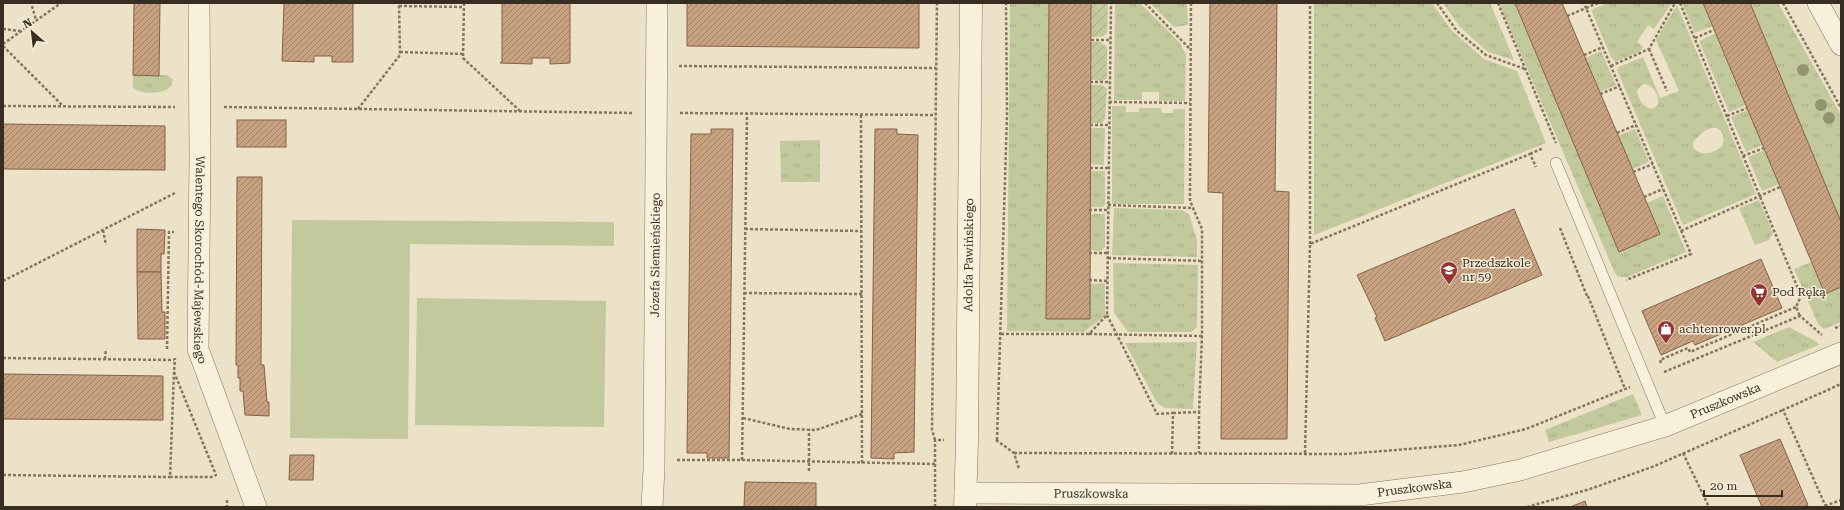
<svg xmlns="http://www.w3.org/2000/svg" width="1844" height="510" font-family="'Roboto Serif',serif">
  <defs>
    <pattern id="grass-tufts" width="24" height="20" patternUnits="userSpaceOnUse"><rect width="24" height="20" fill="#c2c99c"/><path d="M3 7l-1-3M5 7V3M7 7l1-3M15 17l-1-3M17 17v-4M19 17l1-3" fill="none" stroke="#a7ad86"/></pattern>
    <pattern id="garden-furrows" width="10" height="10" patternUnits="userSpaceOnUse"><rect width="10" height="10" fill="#c2c99c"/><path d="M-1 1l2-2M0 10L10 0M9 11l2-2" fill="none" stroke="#a7ad86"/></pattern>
    <pattern id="building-hatch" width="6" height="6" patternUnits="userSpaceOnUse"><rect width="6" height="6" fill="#c7a180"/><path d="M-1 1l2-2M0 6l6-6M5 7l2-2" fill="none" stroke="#a38468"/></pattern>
  </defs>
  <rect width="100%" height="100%" fill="#ece2c8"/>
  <g fill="url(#grass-tufts)" fill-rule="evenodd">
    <polygon points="1010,3 1049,3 1046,319 1090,319 1089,284 1105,283 1105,316 1084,332 1007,331"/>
    <polygon points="1115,3 1140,3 1179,42 1186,54 1185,101 1159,101 1159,92 1142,92 1142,100 1114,100"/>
    <polygon points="1150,3 1187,3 1188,25 1174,27"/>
    <polygon points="1314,3 1432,3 1452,31 1484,59 1517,71 1546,143 1314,235"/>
    <polygon points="1443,3 1490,3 1514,60 1488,52 1460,27"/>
    <polygon points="1499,3 1515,3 1619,251 1659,234 1647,203 1663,196 1686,252 1627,277 1618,277 1615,273"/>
    <polygon points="1607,3 1672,3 1654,29 1648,25 1637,42 1643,47 1641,51 1615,62 1611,57 1591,10"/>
    <polygon points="1682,3 1703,3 1713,26 1695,33"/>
    <polygon points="1750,3 1778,3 1841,115 1841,222"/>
    <path d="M1677,5l79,189 -73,31 -66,-155 2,-3 24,-10 17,41 19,-7 -23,-51zM1644,84c9,1 15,10 14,20l-5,5c-10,-1 -15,-10 -16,-19zM1712,128h5c7,5 8,10 5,18 -8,7 -21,12 -29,1v-5l11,-11z"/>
    <polygon points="1716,33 1746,105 1729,112 1699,41"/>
    <polygon points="1601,51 1616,85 1599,92 1585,58"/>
    <path d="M133,75h34l5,4c3,17 -32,16 -39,9z"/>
    <polygon points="1112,106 1126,106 1126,112 1139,112 1139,108 1161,108 1162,113 1173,113 1173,109 1185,109 1184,204 1112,204"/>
    <polygon points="1748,110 1762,145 1746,152 1731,117"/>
    <polygon points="1090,128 1105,128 1104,165 1090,164"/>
    <polygon points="1635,129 1649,162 1632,169 1618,136"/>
    <polygon points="820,140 820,182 781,182 780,141"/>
    <polygon points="1765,150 1779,184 1762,191 1748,157"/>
    <polygon points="1090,171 1105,171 1105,205 1102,207 1089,207"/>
    <polygon points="1759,200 1773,233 1769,240 1755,245 1739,208"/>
    <polygon points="1114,208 1182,210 1189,214 1197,240 1197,257 1112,255"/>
    <polygon points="1089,214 1105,214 1105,247 1101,251 1089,250"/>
    <polygon points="1811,262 1825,294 1841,287 1841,322 1824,329 1818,324 1794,269"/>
    <polygon points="1113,263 1198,265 1197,327 1192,332 1128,332 1114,313"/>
    <polygon points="1789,327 1817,342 1819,345 1777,362 1753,342"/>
    <polygon points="1197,342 1193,409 1165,408 1157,403 1125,343"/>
    <polygon points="1633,394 1642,415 1549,442 1545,430"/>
  </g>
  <g fill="url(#garden-furrows)">
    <polygon points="1091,3 1108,4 1107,33 1102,37 1091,37"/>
    <polygon points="1091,42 1100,42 1107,47 1107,78 1103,81 1091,80"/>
    <polygon points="1090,85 1102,85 1107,89 1105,119 1102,123 1090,123"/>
  </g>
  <g fill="#c2c99c">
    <polygon points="292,220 614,222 614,246 410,244 408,439 290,438"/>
    <polygon points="417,298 606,301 604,427 415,425"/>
  </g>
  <g fill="url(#building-hatch)" stroke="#846145">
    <polygon points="160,3 159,76 133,75 134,3"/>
    <polygon points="284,3 353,3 353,62 332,62 332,56 314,56 314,62 282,61"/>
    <polygon points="502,3 570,3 570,63 550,64 550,58 532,58 532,64 500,63 502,61"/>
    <polygon points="687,3 919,3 919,48 687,46"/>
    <polygon points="1049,3 1091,3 1090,319 1046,319"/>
    <polygon points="1210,3 1277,3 1275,191 1289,192 1287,439 1221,439 1223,193 1208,192"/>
    <polygon points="1515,3 1562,3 1660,234 1619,252"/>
    <polygon points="1703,3 1750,3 1841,222 1841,287 1825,294"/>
    <rect x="237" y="120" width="49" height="27"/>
    <polygon points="3,124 165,126 165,170 3,169"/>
    <polygon points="711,129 733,129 729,458 707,458 707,453 687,453 691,134 711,134"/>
    <polygon points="875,129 897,129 897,134 918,135 914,452 894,453 894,459 871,458"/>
    <polygon points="237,177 262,177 261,365 264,365 267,402 269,402 269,416 245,415 243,391 240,391 240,378 238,378 238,365 236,365"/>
    <polygon points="1514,209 1542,275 1385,341 1375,318 1377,317 1357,275"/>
    <polygon points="137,229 165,230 164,254 161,254 161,272 137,272"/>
    <polygon points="1761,259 1782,308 1695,345 1693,341 1661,355 1642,311"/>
    <polygon points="137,272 161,272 162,312 165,312 165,339 138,339"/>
    <polygon points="3,374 163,376 163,420 3,419"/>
    <polygon points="1780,439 1808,505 1804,507 1762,507 1740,455"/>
    <polygon points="290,455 314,455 313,480 289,480"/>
    <polygon points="745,482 816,483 816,507 744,507"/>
    <polygon points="1585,501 1587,507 1570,507"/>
  </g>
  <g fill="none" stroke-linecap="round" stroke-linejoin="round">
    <g stroke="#87755e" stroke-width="12">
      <polyline id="service" points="1556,163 1665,426"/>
    </g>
    <g stroke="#87755e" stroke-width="22">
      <g id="minor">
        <path id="s1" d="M199,3l1,154 -2,192 58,158"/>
        <polyline points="1818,3 1841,45"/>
        <path id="s2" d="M965,493l394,2 104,-13 57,-12 145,-44 176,-73"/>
        <path id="s3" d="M652,507l2,-38 3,-466"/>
      </g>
    </g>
    <g stroke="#87755e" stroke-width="23">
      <g id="tertiary">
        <path id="s4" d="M965,507l2,-66 4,-438"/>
      </g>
    </g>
    <g stroke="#87755e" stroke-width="2.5" stroke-dasharray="3 2" stroke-linecap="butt">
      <polyline points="464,3 463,58 520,111"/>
      <polyline points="1145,3 1190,49"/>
      <polyline points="1191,3 1190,201 1202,229 1202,336 1199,412"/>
      <polyline points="1437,3 1457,31 1486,55 1525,69"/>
      <polyline points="1498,3 1556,143"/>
      <polyline points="1598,3 1586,8 1691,254 1626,280"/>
      <polyline points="1680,3 1801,296 1796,307 1800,316"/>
      <polyline points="1783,3 1841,108"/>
      <polyline points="32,6 36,20"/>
      <polyline points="399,6 464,7"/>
      <polyline points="1567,16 1586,8 1584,3"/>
      <polyline points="3,29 20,31"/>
      <polyline points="1695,38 1714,30"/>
      <polyline points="1091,40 1110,40"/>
      <polyline points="3,44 61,3"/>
      <polyline points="3,46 63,106"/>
      <polyline points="1649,49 1667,91"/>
      <polyline points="400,52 464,54"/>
      <polyline points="1584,55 1603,47"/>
      <polyline points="679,66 936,68"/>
      <polyline points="1611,66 1649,49 1675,3"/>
      <polyline points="1090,82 1109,82"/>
      <polyline points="1600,94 1620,86"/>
      <polyline points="1109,102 1190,103"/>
      <polyline points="3,106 175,107"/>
      <polyline points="224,107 633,113"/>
      <polyline points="358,109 400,55 399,3"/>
      <polyline points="680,113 935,115"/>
      <polyline points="861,115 862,463"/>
      <polyline points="1727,116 1747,108"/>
      <polyline points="1090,125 1109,125"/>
      <polyline points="1617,133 1636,125"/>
      <polyline points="1530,154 1543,148"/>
      <polyline points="1743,156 1764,148"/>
      <polyline points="1090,168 1108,168"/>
      <polyline points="1633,172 1653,164"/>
      <polyline points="1644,197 1663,189"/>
      <polyline points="1108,205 1193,208"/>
      <polyline points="1089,210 1108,210"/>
      <polyline points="1560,228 1587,296"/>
      <polyline points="745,229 861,231"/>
      <polyline points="103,230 106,245"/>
      <polyline points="1681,231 1780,187"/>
      <polyline points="1310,244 1310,3"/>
      <polyline points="1089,253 1108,253"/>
      <polyline points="1108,258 1203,261"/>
      <polyline points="1089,280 1108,281"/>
      <polyline points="3,281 175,193"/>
      <polyline points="744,293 862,294"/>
      <polyline points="1588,296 1625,389"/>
      <polyline points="1107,315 1157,414 1173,413 1172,454"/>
      <polyline points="1835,328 1841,326"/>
      <polyline points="1001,334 1089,334 1107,315 1111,3"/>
      <polyline points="1089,334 1202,336"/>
      <polyline points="167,349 169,232 174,232"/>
      <polyline points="3,358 174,360"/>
      <polyline points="105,359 106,349"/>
      <polyline points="1661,363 1660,360 1688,348 1690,352 1796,307"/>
      <polyline points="174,372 216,475 212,477 170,477 174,372 175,358"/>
      <polyline points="1664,372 1800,316 1822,335"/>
      <polyline points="1173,413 1199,412 1199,453"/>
      <polyline points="743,418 790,429 816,430 862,414"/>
      <polyline points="935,440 932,430 937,3"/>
      <polyline points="996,440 1014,453 1019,469"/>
      <polyline points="997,440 1007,114 1006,3"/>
      <polyline points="1014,453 1345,454 1459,445 1526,429 1630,387"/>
      <polyline points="1305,453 1310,244 1530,154 1536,167"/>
      <polyline points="1683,453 1709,507"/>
      <polyline points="677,460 742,460 747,114"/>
      <polyline points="742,460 936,464"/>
      <polyline points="809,471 809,429"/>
      <polyline points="3,475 170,477"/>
      <polyline points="227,500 227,507"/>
      <polyline points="1825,506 1841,500"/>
      <polyline points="935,507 935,440 944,440"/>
      <polyline points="1527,507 1590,489 1652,467 1783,410"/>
      <polyline points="1826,507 1783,410 1841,384"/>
    </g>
    <use href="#service" stroke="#f7f0db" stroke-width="11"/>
    <use href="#minor" stroke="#f7f0db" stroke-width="21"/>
    <use href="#tertiary" stroke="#f7f0db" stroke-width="22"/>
  </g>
  <g fill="#919371">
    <circle cx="1803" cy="70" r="6"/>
    <circle cx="1821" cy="105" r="6"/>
    <circle cx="1829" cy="118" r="6"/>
  </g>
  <defs>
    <g id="school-pin" transform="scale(0.9)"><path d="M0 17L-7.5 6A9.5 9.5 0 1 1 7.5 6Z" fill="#923532" stroke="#f4ecd7"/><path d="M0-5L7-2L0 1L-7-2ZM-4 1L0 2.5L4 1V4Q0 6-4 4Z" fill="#fff"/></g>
    <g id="supermarket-pin" transform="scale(0.9)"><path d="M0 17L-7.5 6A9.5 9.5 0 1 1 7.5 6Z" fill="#923532" stroke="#f4ecd7"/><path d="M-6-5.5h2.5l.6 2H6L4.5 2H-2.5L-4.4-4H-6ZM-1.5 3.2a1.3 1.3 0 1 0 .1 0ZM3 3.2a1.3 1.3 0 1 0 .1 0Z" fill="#fff"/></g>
    <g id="shop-pin" transform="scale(0.9)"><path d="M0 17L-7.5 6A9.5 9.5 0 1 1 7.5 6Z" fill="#923532" stroke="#f4ecd7"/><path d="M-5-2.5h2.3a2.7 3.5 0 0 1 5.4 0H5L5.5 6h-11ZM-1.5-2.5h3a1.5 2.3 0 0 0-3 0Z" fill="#fff"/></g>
  </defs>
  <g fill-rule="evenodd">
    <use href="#school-pin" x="1449" y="270"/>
    <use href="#supermarket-pin" x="1759" y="292"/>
    <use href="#shop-pin" x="1666" y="329"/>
  </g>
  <g text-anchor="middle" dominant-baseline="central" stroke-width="3" stroke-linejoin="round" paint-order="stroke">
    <g font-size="12" fill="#382d21" stroke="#f4ecd7">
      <text stroke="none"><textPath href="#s3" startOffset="252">Józefa Siemieńskiego</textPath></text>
      <text stroke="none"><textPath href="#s4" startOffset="252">Adolfa Pawińskiego</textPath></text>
      <text stroke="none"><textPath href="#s1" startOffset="257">Walentego Skorochód-Majewskiego</textPath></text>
      <text stroke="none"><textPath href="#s2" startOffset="774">Pruszkowska</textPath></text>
      <text stroke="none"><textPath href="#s2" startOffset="450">Pruszkowska</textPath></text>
      <text stroke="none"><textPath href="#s2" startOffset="126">Pruszkowska</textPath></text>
    </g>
    <g font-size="12" fill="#382d21" stroke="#f4ecd7" text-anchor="start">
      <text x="1462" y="263">Przedszkole<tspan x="1462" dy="14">nr 59</tspan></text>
      <text x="1772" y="292">Pod Ręką</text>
      <text x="1679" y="329">achtenrower.pl</text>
    </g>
  </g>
  <rect width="1844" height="510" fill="none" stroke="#382d21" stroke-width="8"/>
  <g transform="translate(32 32) rotate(332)" stroke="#f4ecd7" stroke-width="3" paint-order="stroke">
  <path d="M0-3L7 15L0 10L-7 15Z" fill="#382d21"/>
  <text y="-6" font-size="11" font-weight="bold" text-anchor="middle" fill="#382d21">N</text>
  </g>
  <path d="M1704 490v6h78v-6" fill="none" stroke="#382d21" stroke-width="2"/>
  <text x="1710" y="490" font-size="12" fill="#382d21" stroke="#f4ecd7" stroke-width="3" paint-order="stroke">20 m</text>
</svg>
